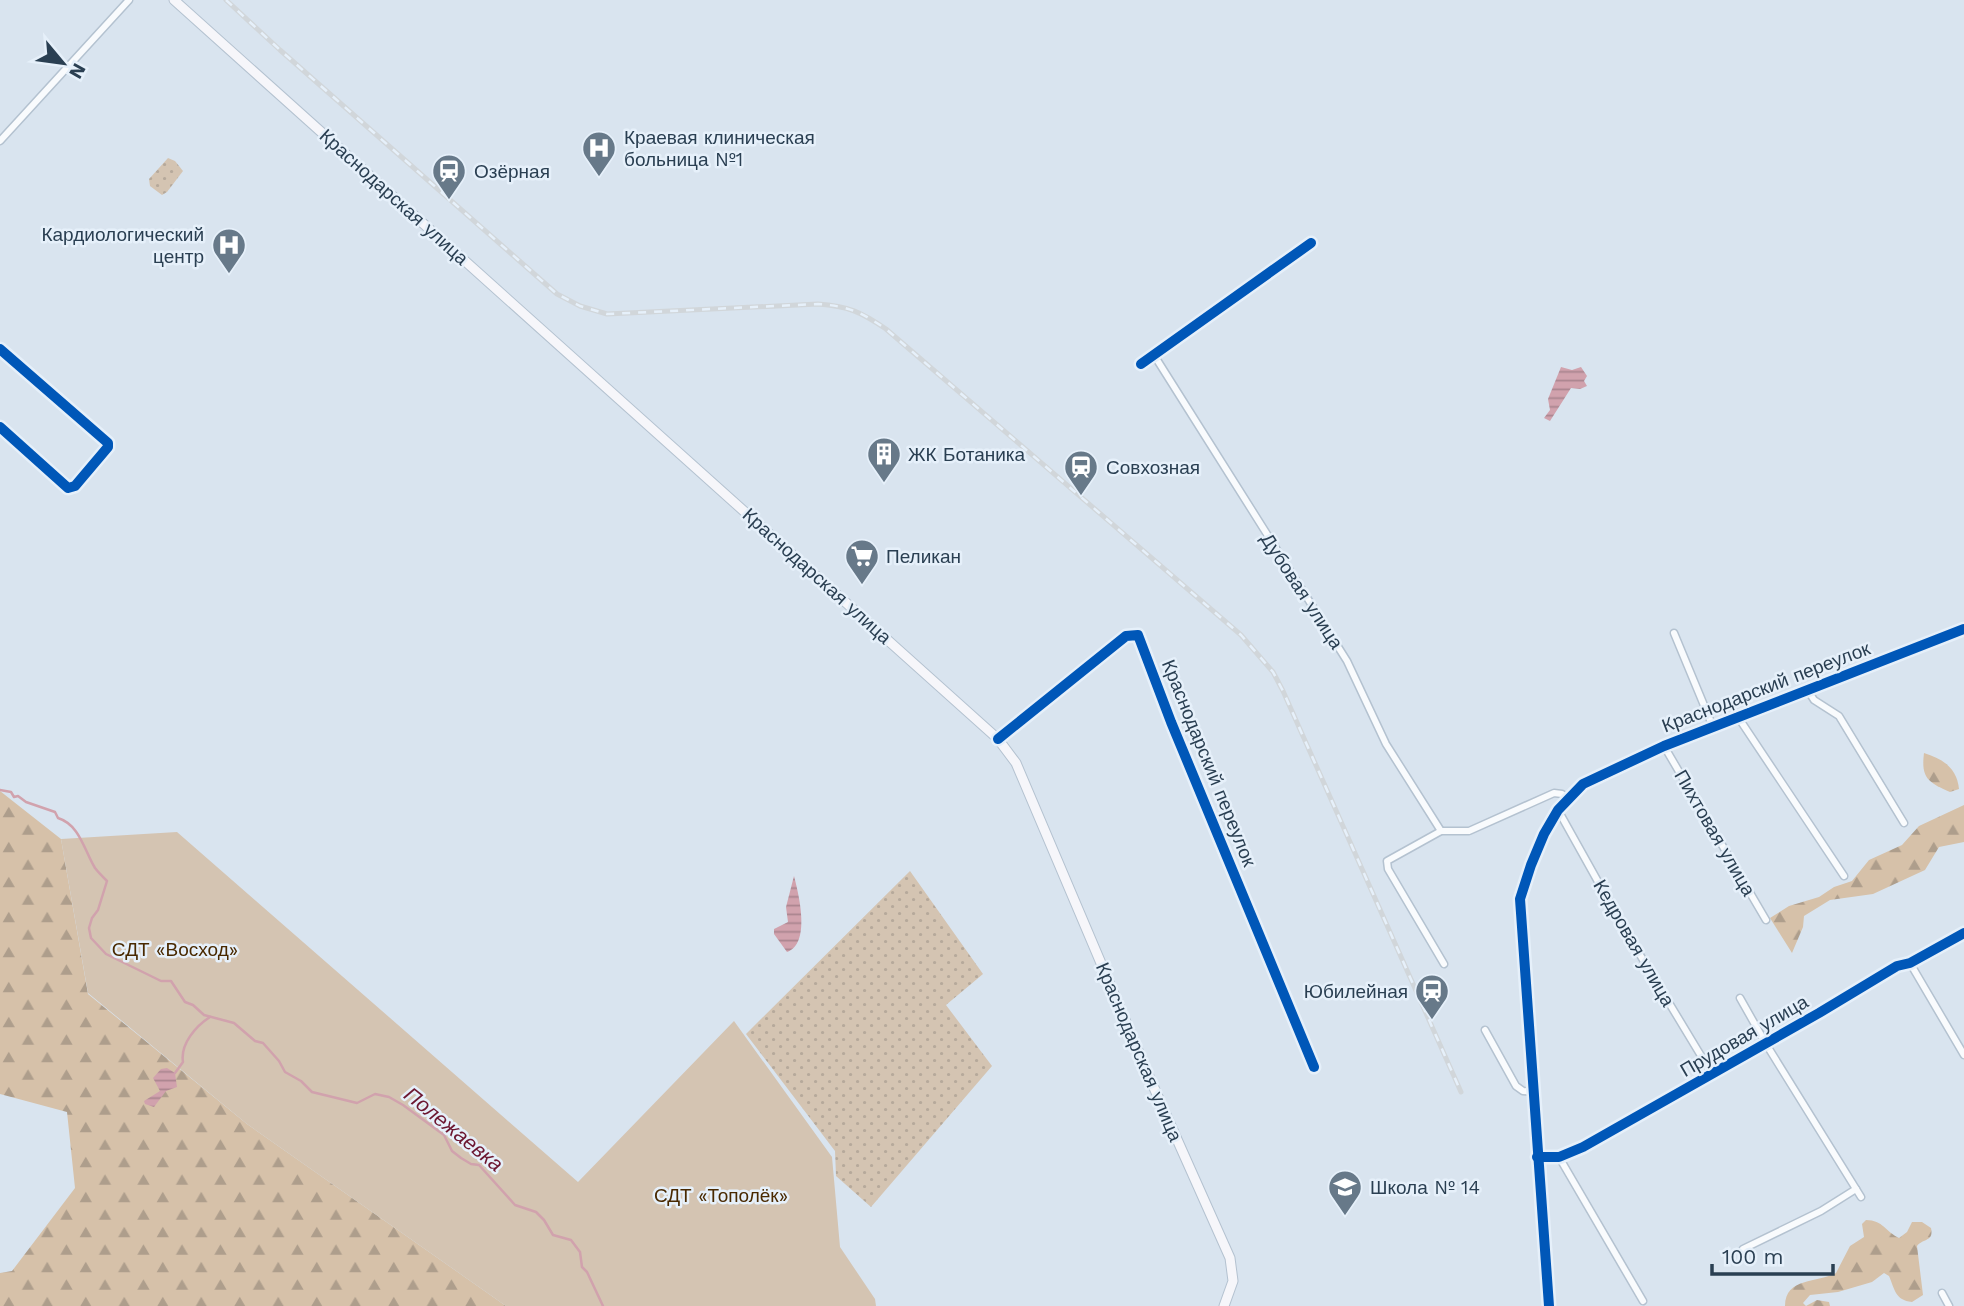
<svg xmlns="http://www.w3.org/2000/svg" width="1964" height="1306" font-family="'Work Sans',sans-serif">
  <defs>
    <pattern id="grass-dots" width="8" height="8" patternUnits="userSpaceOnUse" patternTransform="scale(1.75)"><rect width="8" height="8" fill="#d4c4b2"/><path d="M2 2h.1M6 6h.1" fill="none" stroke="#b6a99b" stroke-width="1.8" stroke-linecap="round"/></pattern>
    <pattern id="forest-firs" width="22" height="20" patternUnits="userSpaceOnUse" patternTransform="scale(1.75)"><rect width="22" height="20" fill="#d6c1a9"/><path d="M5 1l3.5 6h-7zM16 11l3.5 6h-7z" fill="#ae9e8c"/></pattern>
    <pattern id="water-rules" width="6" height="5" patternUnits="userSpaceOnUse" patternTransform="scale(1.75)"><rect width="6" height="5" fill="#d1a2ad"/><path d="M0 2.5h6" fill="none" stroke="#aa858f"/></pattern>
  </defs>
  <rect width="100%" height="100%" fill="#d9e4ef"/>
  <g fill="url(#grass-dots)">
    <polygon points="168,158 175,161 183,171 167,192 162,195 150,186 149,179"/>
    <polygon points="910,871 983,974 946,1005 992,1066 871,1207 836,1176 835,1151 746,1034"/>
  </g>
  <g fill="url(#forest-firs)">
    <path d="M1924,753c19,6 33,15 35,36l-9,3c-23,-10 -29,-15 -26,-39z"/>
    <polygon points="0,791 61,839 88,994 247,1124 506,1306 0,1306 0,1273 12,1271 75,1188 67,1112 0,1094"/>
    <polygon points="1964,805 1964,842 1939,847 1925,870 1873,894 1830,900 1804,916 1803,927 1792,953 1770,918 1789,906 1819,897 1834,887 1852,881 1869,860 1902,845 1919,826"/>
    <path d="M1866,1220c17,0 20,12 33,18l8,-6 5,-10h10l9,6c3,14 -8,10 -14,18l6,49 -11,7c-17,-2 -17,-12 -23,-26l-5,-3 -12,9 -34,10 -28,3 -7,8 3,3 11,-6 12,2 1,4h-45c0,-29 33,-23 51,-33l14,-27 14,-9 -2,-13z"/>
  </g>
  <polygon fill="#d4c4b2" points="177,832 578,1182 734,1021 832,1157 840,1247 875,1299 876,1306 506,1306 247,1124 88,993 61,839"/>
  <g fill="url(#water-rules)">
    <polygon points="1561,367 1572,370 1581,367 1587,376 1584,381 1587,386 1580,389 1571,388 1550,421 1544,418 1550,410 1548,399"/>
    <path d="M794,876c5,19 17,68 -7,76l-13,-18v-5l14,-7 -2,-15z"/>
    <polygon points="167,1068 175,1073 177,1087 166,1091 154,1107 145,1104 144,1101 160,1091 153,1078 161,1069"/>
  </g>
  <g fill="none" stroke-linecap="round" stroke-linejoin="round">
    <g stroke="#d1a2ad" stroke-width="2.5">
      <path d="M0,790l11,2 3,5 4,-1 8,6 29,10 3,6c22,7 26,32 37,50 3,4 8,9 12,13l-9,29 -6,8 -3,10 2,10 15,16 55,27h10l14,21 8,3 11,10 30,8 21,18 8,2 16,18 6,11 16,9 11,11 45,11 18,-9 14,3 14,8 41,30 8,16 9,7 10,6 8,1 36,40 21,7 8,8 9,15 18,5 9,12 2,15 5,5 16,34"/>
      <path d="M175,1073l8,-11c-3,-18 13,-36 27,-45"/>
    </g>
    <g stroke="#b4c2d0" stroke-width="9">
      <g id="street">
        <polyline points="0,141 129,0"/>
        <polyline points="0,349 108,443 108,447 75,486 68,488 0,427"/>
        <polyline points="1154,355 1347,661 1386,744 1441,831"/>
        <polyline points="1141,364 1311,243"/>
        <polyline points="1674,633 1713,727"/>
        <polyline points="1807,689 1814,700 1839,716 1904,823"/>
        <polyline points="1738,717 1844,876"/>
        <polyline points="998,739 1126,636 1138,635 1171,722 1314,1067"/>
        <polyline points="1664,746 1766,920"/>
        <polyline points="1558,810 1625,930 1712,1074"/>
        <polyline points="1910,963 1964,1055"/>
        <polyline points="1444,964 1388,869 1387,861 1441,831 1469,831 1554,793 1562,794 1568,798"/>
        <polyline points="1740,998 1766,1044 1861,1197"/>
        <polyline points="1485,1030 1516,1086 1523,1091 1533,1092"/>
        <polyline points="1537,1157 1559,1157 1583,1147 1819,1013 1897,966 1910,963 1964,933"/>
        <polyline points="1559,1157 1643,1301"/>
        <polyline points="1743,1249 1821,1211 1856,1189"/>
        <polyline points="1942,1293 1949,1306"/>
      </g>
    </g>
    <g stroke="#b4c2d0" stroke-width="11">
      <g id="secondary">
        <polyline points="174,0 998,739 1016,763 1151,1081 1230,1258 1233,1281 1224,1306"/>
        <polyline points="1549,1306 1520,899 1531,865 1544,834 1558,810 1583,784 1664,746 1964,629"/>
      </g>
    </g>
    <use href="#street" stroke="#f9fbfd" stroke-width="6"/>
    <use href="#secondary" stroke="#f6f6fa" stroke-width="9"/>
    <g stroke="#d1d6da" stroke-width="5">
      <path id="rail" d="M226,0l54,50 277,244 23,12 27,8 211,-10c30,2 43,8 68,25l355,306 32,37 10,19 178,401"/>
    </g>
    <use href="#rail" stroke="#e6f0fa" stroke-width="2.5" stroke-dasharray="8" stroke-linecap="butt"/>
    <g stroke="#e6f0fa" stroke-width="15">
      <g id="cycleway">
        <polyline points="0,349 108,443 108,447 75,486 68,488 0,427"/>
        <polyline points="1141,364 1311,243"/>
        <polyline points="998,739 1126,636 1138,635 1171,722 1314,1067"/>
        <polyline points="1537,1157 1559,1157 1583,1147 1819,1013 1897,966 1910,963 1964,933"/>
        <polyline points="1549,1306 1520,899 1531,865 1544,834 1558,810 1583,784 1664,746 1964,629"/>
      </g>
    </g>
    <use href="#cycleway" stroke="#0057b8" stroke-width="10"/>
  </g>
  <defs>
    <g id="hospital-pin" transform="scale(1.75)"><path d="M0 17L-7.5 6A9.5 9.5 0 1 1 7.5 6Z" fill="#677989" stroke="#e6f0fa"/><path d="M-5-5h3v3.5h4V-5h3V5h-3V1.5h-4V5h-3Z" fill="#fff"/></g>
    <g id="station-pin" transform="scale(1.75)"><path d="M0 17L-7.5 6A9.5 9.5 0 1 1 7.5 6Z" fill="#677989" stroke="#e6f0fa"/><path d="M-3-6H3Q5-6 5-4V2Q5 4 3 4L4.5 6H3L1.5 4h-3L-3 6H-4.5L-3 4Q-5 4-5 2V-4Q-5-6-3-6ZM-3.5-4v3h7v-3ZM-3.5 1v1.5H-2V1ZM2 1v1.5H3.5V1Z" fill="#fff"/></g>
    <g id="building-pin" transform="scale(1.75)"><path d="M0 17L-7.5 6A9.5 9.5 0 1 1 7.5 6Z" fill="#677989" stroke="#e6f0fa"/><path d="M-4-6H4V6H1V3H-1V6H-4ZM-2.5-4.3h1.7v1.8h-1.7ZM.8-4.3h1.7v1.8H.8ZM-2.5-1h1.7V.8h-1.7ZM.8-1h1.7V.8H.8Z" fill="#fff"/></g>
    <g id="supermarket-pin" transform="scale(1.75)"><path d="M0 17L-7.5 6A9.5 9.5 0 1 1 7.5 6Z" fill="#677989" stroke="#e6f0fa"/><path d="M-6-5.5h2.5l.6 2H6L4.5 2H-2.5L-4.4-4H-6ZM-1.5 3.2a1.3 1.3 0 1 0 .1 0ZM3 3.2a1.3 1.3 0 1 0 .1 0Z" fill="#fff"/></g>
    <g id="school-pin" transform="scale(1.75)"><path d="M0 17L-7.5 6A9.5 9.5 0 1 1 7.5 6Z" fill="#677989" stroke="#e6f0fa"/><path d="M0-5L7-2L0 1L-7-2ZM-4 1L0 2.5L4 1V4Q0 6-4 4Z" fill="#fff"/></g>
  </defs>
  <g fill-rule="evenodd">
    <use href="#hospital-pin" x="599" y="148"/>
    <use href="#station-pin" x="449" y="171"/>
    <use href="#hospital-pin" x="229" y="245"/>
    <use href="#building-pin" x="884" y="454"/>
    <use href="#station-pin" x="1081" y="467"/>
    <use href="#supermarket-pin" x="862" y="556"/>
    <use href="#station-pin" x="1432" y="991"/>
    <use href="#school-pin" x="1345" y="1187"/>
  </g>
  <g text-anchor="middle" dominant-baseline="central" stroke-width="5" stroke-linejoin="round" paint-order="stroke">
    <g font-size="19" fill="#2a3f52" stroke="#e6f0fa" text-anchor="start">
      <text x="624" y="137">Краевая клиническая<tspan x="624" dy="22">больница №1</tspan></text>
      <text x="474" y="171">Озёрная</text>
      <text x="204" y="234" text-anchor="end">Кардиологический<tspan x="204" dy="22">центр</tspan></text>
      <text x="908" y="454">ЖК Ботаника</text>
      <text x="1106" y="467">Совхозная</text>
      <text x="886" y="556">Пеликан</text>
      <text x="1408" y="991" text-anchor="end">Юбилейная</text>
      <text x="1370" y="1187">Школа № 14</text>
    </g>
    <g font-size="19" fill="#2a3f52" stroke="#e6f0fa">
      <text transform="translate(394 197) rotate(42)">Краснодарская улица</text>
      <text transform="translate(817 576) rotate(42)">Краснодарская улица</text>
      <text transform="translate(1302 591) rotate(57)">Дубовая улица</text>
      <text transform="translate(1766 687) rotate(-21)">Краснодарский переулок</text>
      <text transform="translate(1209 763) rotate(68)">Краснодарский переулок</text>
      <text transform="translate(1715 833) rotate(60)">Пихтовая улица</text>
      <text transform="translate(1634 943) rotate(60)">Кедровая улица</text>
      <text transform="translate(1744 1036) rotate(-30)">Прудовая улица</text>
      <text transform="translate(1139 1052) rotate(67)">Краснодарская улица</text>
    </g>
    <g font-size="19" fill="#492900" stroke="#e6f0fa">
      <text x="175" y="949">СДТ «Восход»</text>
      <text x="721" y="1195">СДТ «Тополёк»</text>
    </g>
    <g font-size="21" font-style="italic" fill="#6c1630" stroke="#e6f0fa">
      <text transform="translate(454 1129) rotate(39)">Полежаевка</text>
    </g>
  </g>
  <g transform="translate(63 63) rotate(119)" stroke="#e6f0fa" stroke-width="5" paint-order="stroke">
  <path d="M0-5L12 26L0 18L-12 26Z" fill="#2a3f52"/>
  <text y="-10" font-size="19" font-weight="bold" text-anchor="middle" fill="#2a3f52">N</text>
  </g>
  <path d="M1712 1264v10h121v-10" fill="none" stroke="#2a3f52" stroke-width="3.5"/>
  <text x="1722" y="1264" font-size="21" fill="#2a3f52" stroke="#e6f0fa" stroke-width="5" paint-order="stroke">100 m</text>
</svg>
